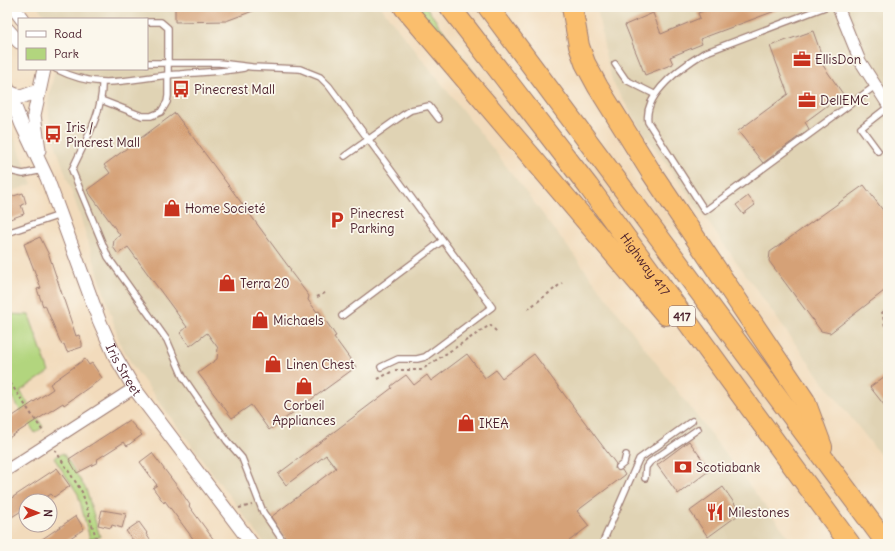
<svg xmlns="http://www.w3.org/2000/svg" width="895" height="551" font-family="Delius,sans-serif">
  <rect width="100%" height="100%" fill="#fbf7ec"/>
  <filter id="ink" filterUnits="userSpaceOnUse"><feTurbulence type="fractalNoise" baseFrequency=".025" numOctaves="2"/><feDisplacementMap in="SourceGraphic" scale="8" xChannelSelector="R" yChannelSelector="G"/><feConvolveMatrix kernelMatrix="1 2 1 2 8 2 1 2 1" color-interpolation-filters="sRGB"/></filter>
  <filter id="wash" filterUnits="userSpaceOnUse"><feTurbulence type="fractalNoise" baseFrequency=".012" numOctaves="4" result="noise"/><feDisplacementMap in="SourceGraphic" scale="16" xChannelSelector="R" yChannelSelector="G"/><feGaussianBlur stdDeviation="0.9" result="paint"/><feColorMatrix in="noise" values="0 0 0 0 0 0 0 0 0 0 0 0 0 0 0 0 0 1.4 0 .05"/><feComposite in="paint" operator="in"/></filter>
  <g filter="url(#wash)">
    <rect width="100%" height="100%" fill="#f2dbbc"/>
    <g fill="#e0d3b4">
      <polygon points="38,7 381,7 497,154 794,544 265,544 132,365 120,343 79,213 50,129 48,102 55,69 147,69 147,19 47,19"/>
      <polygon points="597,7 888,7 888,465 814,370 637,123 613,83 606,57"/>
      <polygon points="7,118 32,184 7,193"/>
    </g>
    <g fill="#b2d57e" stroke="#7e7a54">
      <polygon points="413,7 426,7 476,75 419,13"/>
      <polygon points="7,314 29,315 49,372 20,391 43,427 35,433 12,397 7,400"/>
      <polygon points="63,453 86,489 100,537 90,539 78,494 54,458"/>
    </g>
    <g id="blocks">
      <g fill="#d5a177">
        <polygon points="175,7 260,7 261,8 226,21 175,22"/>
        <polygon points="714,7 783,8 700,39 702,44 670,57 673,64 645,75 625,25 653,13 661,34 700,18 698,13"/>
        <polygon points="813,31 824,62 822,64 843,94 805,122 809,129 763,163 738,131 788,94 770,46"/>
        <polygon points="175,113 291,270 290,271 309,296 308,300 317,312 319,311 336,336 334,337 356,367 269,430 251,405 232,418 198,373 217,359 218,348 207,333 190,346 180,333 187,327 128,247 118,254 113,247 114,240 120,235 87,190 110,173 104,165"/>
        <polygon points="864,185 888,217 888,288 830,333 821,331 769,261 770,252"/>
        <polygon points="23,193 26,203 21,205 24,214 7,220 7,198"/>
        <polygon points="748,196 755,205 743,214 736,205"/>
        <polygon points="40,237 49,255 76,336 79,335 82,343 82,347 67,352 64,344 62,345 60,341 45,305 43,306 37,289 41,288 24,244"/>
        <polygon points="467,354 485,378 496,370 502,378 534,354 616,464 615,469 622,470 625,475 577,511 589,526 565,544 289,544 271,517 336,468 326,455 286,485 278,474 392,388 391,386 406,375 414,385 427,375 431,381"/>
        <polygon points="85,359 89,365 92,363 102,378 64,405 63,403 7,439 7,420 53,389 50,384"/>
        <polygon points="888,374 888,410 870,387"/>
        <polygon points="129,420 142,435 127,446 124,442 96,460 98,462 77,473 69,459"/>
        <polygon points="689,441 710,470 678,494 657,465"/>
        <polygon points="152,453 180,490 190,505 189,506 217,544 197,544 165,501 164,503 153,488 157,485 140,462"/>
        <polygon points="57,468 70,486 54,497 51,494 40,501 26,501 26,508 7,520 7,501"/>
        <polygon points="723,487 741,513 708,537 690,511"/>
        <polygon points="102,510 126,514 122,528 112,525 111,528 98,525"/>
        <polygon points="76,516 84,529 61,544 35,544"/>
        <polygon points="139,522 147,533 146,534 153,544 136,544 126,531"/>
      </g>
    </g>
  </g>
  <g filter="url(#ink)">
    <use href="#blocks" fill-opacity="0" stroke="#9e7d74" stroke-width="1"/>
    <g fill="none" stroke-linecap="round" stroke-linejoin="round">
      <g stroke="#9e7d74" stroke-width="8">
        <g id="service">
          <path d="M825,7l-121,46c-21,13 -61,41 -56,69l57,89 170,-125"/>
          <polyline points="147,63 219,63 252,67 300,69 320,77 329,86 492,307 425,357 417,359 398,359 381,367"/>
          <polyline points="615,64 626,80 654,94"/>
          <path d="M56,69c48,24 75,8 124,5 22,-2 43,-2 64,-6"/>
          <path d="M102,83c1,30 -18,60 -30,87l36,87 59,83 16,37 44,64 15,17 21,54 22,32"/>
          <polyline points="101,100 142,116 151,116 161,112 167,102 168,96 168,28 161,22 147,22"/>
          <polyline points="878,151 861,128 888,107"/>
          <polyline points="345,156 403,115 411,110 429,106 439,119"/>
          <polyline points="10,171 23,174 43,170"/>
          <polyline points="7,233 60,215"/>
          <polyline points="342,316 442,241"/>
          <polyline points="619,467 624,463 626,455"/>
          <polyline points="645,478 646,467 650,462 698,429"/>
          <polyline points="602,544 639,459 692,421"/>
        </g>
      </g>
      <g stroke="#9e7d74" stroke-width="13">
        <g id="minor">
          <polyline points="838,7 860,61 888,105"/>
          <polyline points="7,470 134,388"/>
        </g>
      </g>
      <g stroke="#9e7d74" stroke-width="15">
        <g id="tertiary">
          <polyline points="13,7 22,19"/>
          <polyline points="7,29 19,42"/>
          <path id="s1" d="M7,87l15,38 25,53 52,142 16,36 19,32 118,156"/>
          <polyline points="9,92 21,97 38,91"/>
          <polyline points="39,150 34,115 44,69"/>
        </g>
      </g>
      <g stroke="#9e7d74" stroke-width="22">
        <g id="motorway">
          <polyline points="404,7 666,315"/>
          <path id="s2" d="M450,7l138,179 262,358"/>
          <polyline points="488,7 887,544"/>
          <polyline points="572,7 579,46 585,63 598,87 651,172 805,401 822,447"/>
        </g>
      </g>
      <g stroke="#9e7d74" stroke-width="2" stroke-dasharray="3 3" stroke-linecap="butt">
        <polyline points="317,297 327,292"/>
        <polyline points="528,309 562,283"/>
        <polyline points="882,311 885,326 888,329"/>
        <polyline points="7,369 7,378"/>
        <polyline points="395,370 421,370 490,325 498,333"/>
        <polyline points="7,378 44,433"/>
        <polyline points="378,379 391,372"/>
        <polyline points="55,450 82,492 98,544"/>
        <polyline points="239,508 252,505"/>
      </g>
      <use href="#service" stroke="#fff" stroke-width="5.5"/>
      <use href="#minor" stroke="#fff" stroke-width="11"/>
      <use href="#tertiary" stroke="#fff" stroke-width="13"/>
      <use href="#motorway" stroke="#fabe6d" stroke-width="20"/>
    </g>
  </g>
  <defs>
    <g id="office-bare" transform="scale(1.38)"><path d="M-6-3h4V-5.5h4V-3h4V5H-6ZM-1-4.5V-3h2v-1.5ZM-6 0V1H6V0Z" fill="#c8321e" stroke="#fbf7ec" stroke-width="2.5" paint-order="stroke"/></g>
    <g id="bus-bare" transform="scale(1.38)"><path d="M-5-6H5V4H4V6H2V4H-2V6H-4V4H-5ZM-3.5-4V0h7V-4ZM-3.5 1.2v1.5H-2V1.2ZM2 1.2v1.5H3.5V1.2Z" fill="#c8321e" stroke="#fbf7ec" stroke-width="2.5" paint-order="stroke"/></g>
    <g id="shop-bare" transform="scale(1.38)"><path d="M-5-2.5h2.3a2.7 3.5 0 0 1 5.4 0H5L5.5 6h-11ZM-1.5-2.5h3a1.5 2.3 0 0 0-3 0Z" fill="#c8321e" stroke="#fbf7ec" stroke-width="2.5" paint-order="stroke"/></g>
    <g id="parking-bare" transform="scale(1.38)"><path d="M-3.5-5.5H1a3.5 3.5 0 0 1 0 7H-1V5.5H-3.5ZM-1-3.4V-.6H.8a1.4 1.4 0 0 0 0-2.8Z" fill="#c8321e" stroke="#fbf7ec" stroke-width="2.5" paint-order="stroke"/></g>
    <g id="bank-bare" transform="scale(1.38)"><path d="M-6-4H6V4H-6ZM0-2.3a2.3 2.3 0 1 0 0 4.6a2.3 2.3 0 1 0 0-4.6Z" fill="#c8321e" stroke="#fbf7ec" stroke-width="2.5" paint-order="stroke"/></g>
    <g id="restaurant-bare" transform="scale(1.38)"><path d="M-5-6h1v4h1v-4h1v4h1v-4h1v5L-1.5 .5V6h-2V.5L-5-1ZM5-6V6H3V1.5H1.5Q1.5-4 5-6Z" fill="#c8321e" stroke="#fbf7ec" stroke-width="2.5" paint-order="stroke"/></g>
  </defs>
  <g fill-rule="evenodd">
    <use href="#office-bare" x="802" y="59"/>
    <use href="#bus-bare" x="181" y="89"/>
    <use href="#office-bare" x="807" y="100"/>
    <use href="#bus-bare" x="53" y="134"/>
    <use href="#shop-bare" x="172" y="208"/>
    <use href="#parking-bare" x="337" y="220"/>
    <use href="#shop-bare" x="227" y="283"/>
    <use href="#shop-bare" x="260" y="320"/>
    <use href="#shop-bare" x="273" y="364"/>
    <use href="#shop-bare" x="304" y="386"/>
    <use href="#shop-bare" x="466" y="423"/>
    <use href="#bank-bare" x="683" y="467"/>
    <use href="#restaurant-bare" x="715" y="512"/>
  </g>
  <g text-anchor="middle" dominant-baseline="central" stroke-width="3.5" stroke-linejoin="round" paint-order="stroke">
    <rect fill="#fbf7ec" stroke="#7f6065" stroke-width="1" x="669" y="306" width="26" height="20" rx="3"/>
    <g font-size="12" font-weight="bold" fill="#4a1f2b">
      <text x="682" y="316">417</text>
    </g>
    <g font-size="13" fill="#4a1f2b" stroke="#fbf7ec" text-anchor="start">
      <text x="815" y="59">EllisDon</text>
      <text x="194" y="89">Pinecrest Mall</text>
      <text x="820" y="100">DellEMC</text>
      <text x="66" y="127">Iris /<tspan x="66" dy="15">Pincrest Mall</tspan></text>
      <text x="185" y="208">Home Societé</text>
      <text x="350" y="213">Pinecrest<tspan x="350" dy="15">Parking</tspan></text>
      <text x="240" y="283">Terra 20</text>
      <text x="273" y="320">Michaels</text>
      <text x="286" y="364">Linen Chest</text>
      <text x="304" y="405" text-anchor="middle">Corbeil<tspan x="304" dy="15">Appliances</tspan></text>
      <text x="479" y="423">IKEA</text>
      <text x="696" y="467">Scotiabank</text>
      <text x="728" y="512">Milestones</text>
    </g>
    <g font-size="13" fill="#4a1f2b" stroke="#fbf7ec">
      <text stroke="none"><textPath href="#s2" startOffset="323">Highway 417</textPath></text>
      <text stroke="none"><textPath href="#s1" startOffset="306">Iris Street</textPath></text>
    </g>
  </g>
  <rect width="895" height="551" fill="none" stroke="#fbf7ec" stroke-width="24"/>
  <rect x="18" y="18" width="130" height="52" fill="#fbf7ec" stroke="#b4a19f"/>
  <rect x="26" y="31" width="20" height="6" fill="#ffffff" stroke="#b4a19f"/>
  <text x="54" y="38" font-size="12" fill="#4a1f2b">Road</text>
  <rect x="26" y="48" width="20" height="12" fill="#b2d57e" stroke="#b4a19f"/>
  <text x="54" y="58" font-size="12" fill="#4a1f2b">Park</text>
  <g transform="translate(38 513) rotate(91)"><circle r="19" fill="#fbf7ec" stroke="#b4a19f"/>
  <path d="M0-3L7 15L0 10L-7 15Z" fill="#c8321e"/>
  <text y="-6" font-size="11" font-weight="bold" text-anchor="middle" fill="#4a1f2b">N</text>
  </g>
</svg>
